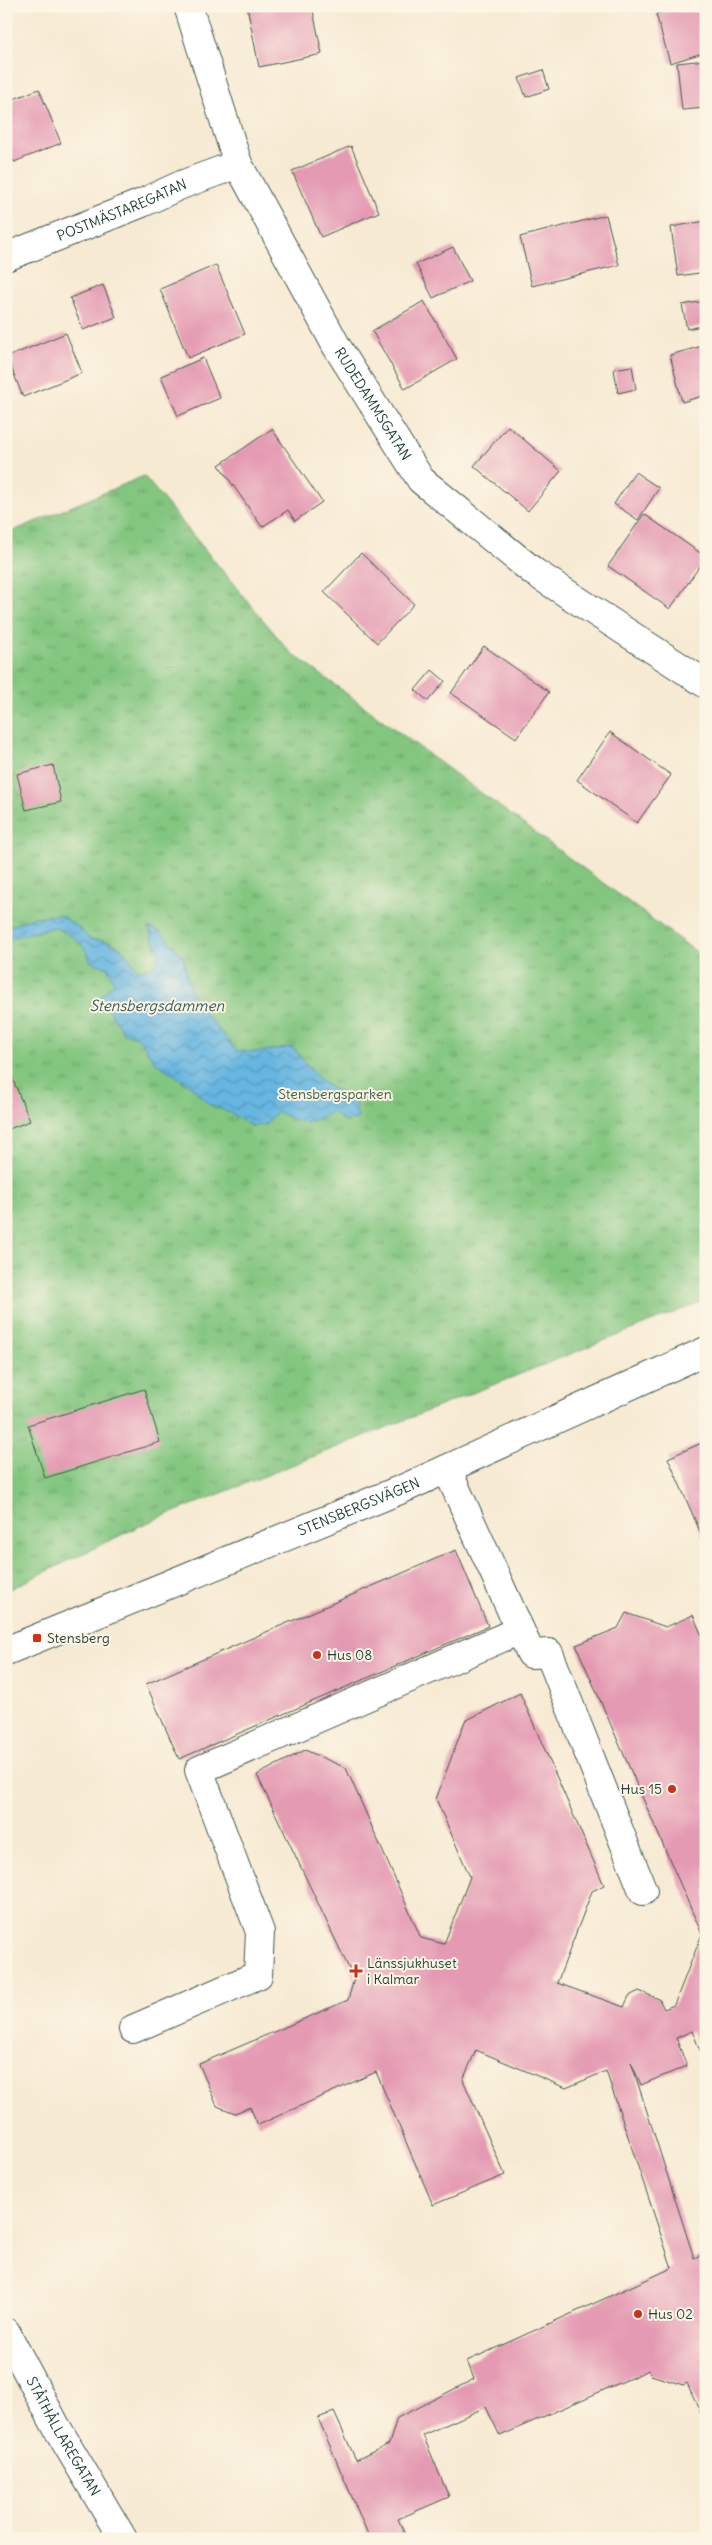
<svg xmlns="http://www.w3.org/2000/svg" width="712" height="2545" font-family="Delius,sans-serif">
  <defs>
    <pattern id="park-tufts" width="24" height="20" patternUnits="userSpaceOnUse" patternTransform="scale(1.25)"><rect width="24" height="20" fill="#83c680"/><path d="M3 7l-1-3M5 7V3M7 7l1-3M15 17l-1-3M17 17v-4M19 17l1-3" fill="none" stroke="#6ba26a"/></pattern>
    <pattern id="water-waves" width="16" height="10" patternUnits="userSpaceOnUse" patternTransform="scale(1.25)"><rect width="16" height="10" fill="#66b6e1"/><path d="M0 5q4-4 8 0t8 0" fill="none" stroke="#5395b7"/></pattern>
  </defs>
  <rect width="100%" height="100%" fill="#fcf5e5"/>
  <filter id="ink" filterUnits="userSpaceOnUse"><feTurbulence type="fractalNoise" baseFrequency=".02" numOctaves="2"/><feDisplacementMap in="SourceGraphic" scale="10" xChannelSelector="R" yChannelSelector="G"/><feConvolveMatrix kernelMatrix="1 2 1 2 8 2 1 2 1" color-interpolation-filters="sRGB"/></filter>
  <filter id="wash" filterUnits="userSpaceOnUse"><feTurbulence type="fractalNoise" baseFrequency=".0096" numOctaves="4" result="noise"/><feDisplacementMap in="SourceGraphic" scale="20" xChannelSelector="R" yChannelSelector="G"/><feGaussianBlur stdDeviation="1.12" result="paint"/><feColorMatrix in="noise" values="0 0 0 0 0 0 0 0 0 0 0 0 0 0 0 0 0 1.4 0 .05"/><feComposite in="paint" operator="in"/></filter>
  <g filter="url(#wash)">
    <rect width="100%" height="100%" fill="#f7ead3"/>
    <polygon fill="url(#park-tufts)" stroke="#51825a" points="144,476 289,651 706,959 706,1300 144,1524 6,1591 6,534"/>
    <path fill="url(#water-waves)" stroke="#427a8a" d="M60,915l18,12 12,12 21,3 13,9 15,20 16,-6 4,-12 -11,-26 13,5 22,24 7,33 15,24 32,38 21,1 35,-5c22,26 25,39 60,50l5,21 -14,4 -12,-11c-23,14 -31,14 -55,0l-12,14 -13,1 -24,-14 -20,-8 -17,-18 -37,-25 -15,-23 -15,-5 -24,-36 14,-14 -6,-15 -18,-7c-4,-18 -20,-27 -36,-34l-48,12v-11l27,-11z"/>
    <g id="blocks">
      <g fill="#e49ab2">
        <polygon points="247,6 312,6 322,54 259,67"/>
        <polygon points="683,6 706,6 706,52 670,63 656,14"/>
        <polygon points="706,60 706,108 682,110 677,63"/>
        <polygon points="543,70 549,89 526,97 519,78"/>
        <polygon points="39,89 61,143 14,162 6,143 6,102"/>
        <polygon points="351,146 379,212 321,237 292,171"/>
        <polygon points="606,215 619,265 532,286 520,237"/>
        <polygon points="706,221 706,272 678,276 671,227"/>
        <polygon points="453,247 470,281 433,298 416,264"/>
        <polygon points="216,265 245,334 188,358 160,289"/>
        <polygon points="103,285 116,317 83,330 70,298"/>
        <polygon points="424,301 457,359 405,389 372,331"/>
        <polygon points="706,301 706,325 687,329 682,305"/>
        <polygon points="66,333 82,373 23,397 7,357"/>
        <polygon points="702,346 706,361 706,395 682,402 670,355"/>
        <polygon points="203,358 220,398 178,416 161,376"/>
        <polygon points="632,366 636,389 618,393 614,369"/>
        <polygon points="508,426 561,471 528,511 474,466"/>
        <polygon points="272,429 322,502 295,521 288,510 262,527 219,465"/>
        <polygon points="635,472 659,488 638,520 614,504"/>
        <polygon points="644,514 706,557 670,609 608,566"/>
        <polygon points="361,553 414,604 377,643 324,592"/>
        <polygon points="484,646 549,692 516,738 451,693"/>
        <polygon points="432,670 445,681 428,701 415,690"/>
        <polygon points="610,732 671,775 637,823 577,780"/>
        <polygon points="53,765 61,802 26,810 17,774"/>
        <polygon points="6,1063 30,1121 6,1130"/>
        <polygon points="144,1389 160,1442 45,1478 28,1425"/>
        <polygon points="706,1441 706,1545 668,1458"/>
        <polygon points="456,1550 488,1626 179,1759 146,1684"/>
        <polygon points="626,1613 666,1627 693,1615 706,1645 706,2059 704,2060 692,2031 676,2038 687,2066 641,2085 631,2062 694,2258 706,2253 706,2424 687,2383 683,2385 651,2375 649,2370 500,2436 486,2407 423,2435 449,2497 398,2519 407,2539 370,2539 318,2418 334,2412 356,2460 389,2444 397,2418 474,2379 467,2361 672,2268 606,2071 566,2088 476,2050 463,2080 505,2175 433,2205 376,2072 258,2125 250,2107 235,2113 217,2106 199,2064 348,2000 354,1979 257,1775 305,1750 346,1768 421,1938 444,1944 470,1877 436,1799 465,1721 520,1693 604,1885 592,1891 557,1983 624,2007 629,1996 639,1991 659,1999 664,2009 674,2005 702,1934 576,1645 618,1628"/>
      </g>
    </g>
  </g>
  <g filter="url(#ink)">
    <use href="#blocks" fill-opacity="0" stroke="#3f574c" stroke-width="1"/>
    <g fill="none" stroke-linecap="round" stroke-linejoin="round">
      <g stroke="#3f574c" stroke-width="30">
        <g id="minor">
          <path id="s1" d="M188,6l50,158 99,183 84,133 113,92 172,112"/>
          <path id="s2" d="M6,257l136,-54 39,-18 57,-21"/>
          <polyline points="447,1469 531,1654 549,1653 643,1891"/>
          <path id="s3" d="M6,1651l401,-164 299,-136"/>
          <polyline points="133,2029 258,1975 260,1932 199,1770 520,1630"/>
          <path id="s4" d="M6,2332l50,94 67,113"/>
        </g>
      </g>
      <use href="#minor" stroke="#fff" stroke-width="28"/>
    </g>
  </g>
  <g fill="#c8321e" stroke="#fcf5e5" stroke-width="2">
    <rect x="32" y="1633" width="10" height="10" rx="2.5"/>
    <circle cx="317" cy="1655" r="5"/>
    <circle cx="672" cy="1789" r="5"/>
    <path d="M353.5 1963.5h5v5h5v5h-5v5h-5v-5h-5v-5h5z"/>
    <circle cx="638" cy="2314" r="5"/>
  </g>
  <g text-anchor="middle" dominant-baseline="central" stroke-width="4" stroke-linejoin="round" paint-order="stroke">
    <g font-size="14" fill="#1f3d34" stroke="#fcf5e5">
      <text stroke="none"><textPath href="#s2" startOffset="125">POSTMÄSTAREGATAN</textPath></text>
      <text stroke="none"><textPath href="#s1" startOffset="441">RUDEDAMMSGATAN</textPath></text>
      <text stroke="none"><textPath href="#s3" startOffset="381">STENSBERGSVÄGEN</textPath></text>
      <text stroke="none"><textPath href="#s4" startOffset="119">STÅTHÅLLAREGATAN</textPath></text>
    </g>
    <g font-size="14" fill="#385f47" stroke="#fcf5e5">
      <text x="335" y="1094">Stensbergsparken</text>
    </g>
    <g font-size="14" fill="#1f3d34" stroke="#fcf5e5" text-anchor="start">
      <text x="47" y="1638">Stensberg</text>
      <text x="327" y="1655">Hus 08</text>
      <text x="662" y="1789" text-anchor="end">Hus 15</text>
      <text x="367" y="1963">Länssjukhuset<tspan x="367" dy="16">i Kalmar</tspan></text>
      <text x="648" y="2314">Hus 02</text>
    </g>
    <g font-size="15" font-style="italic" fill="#315b5f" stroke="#fcf5e5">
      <text x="157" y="1005">Stensbergsdammen</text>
    </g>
  </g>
  <rect width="712" height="2545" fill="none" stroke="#fcf5e5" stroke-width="25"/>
</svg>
